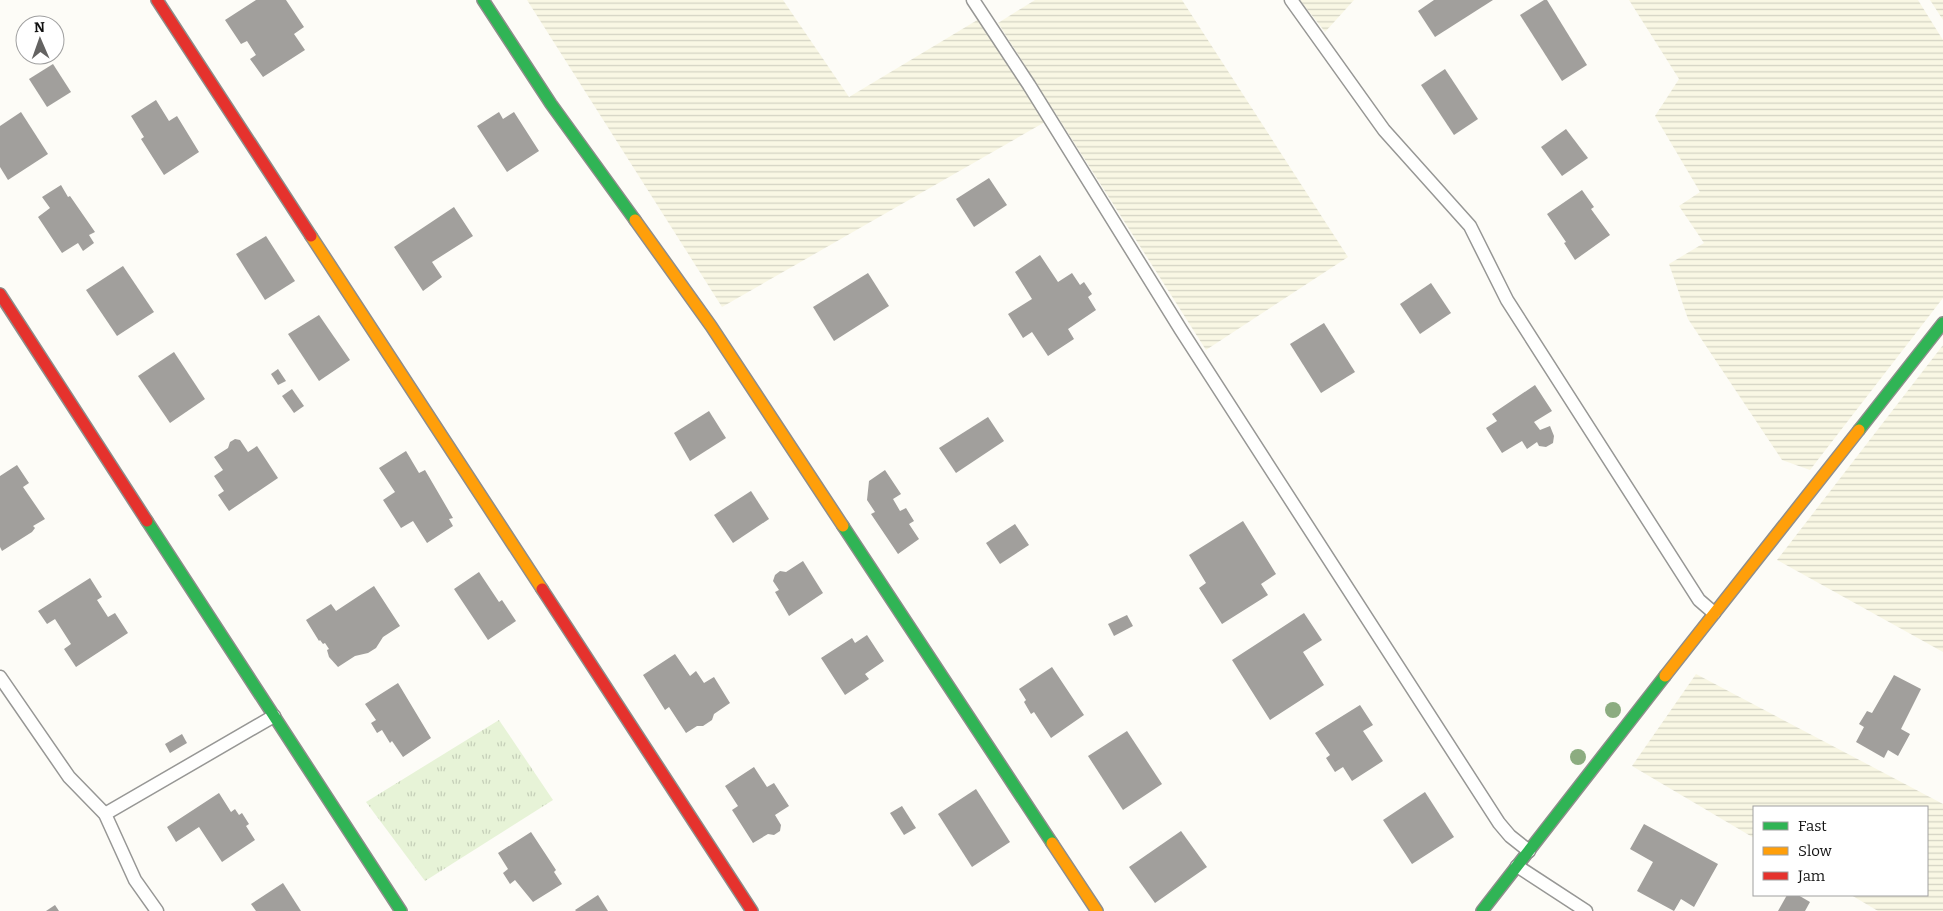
<svg xmlns="http://www.w3.org/2000/svg" width="1943" height="911" font-family="Bitter,serif">
  <defs>
    <pattern id="farmland-rules" width="6" height="5" patternUnits="userSpaceOnUse" patternTransform="scale(1.25)"><rect width="6" height="5" fill="#f9f7e4"/><path d="M0 2.5h6" fill="none" stroke="#d4d3c3"/></pattern>
    <pattern id="grass-tufts" width="24" height="20" patternUnits="userSpaceOnUse" patternTransform="scale(1.25)"><rect width="24" height="20" fill="#e7f3d7"/><path d="M3 7l-1-3M5 7V3M7 7l1-3M15 17l-1-3M17 17v-4M19 17l1-3" fill="none" stroke="#c5cfb8"/></pattern>
  </defs>
  <rect width="100%" height="100%" fill="#fdfcf7"/>
  <g fill="url(#farmland-rules)">
    <polygon points="527,0 783,0 849,97 979,19 1045,122 722,307"/>
    <polygon points="1035,0 1182,0 1348,257 1206,350 998,23"/>
    <polygon points="1300,0 1354,0 1325,32"/>
    <polygon points="1629,0 1918,0 1943,40 1943,298 1810,470 1782,460 1688,319 1669,264 1704,243 1679,206 1700,192 1655,116 1679,79"/>
    <polygon points="1930,0 1943,0 1943,20"/>
    <polygon points="1943,345 1943,652 1777,560"/>
    <polygon points="1696,674 1943,804 1943,911 1878,911 1851,895 1927,895 1927,807 1754,807 1754,838 1632,766"/>
  </g>
  <polygon fill="url(#grass-tufts)" points="499,720 553,800 425,881 366,802"/>
  <g fill="#a19f9c">
    <polygon points="256,0 286,0 304,27 294,34 305,50 263,77 250,59 256,55 247,41 241,44 225,20"/>
    <polygon points="1434,0 1493,0 1435,37 1418,11"/>
    <polygon points="1544,0 1547,0 1587,65 1562,81 1520,15"/>
    <polygon points="53,64 71,92 47,107 29,79"/>
    <polygon points="1445,69 1478,119 1454,135 1421,85"/>
    <polygon points="156,100 169,121 177,116 199,152 164,175 141,139 144,137 131,116"/>
    <polygon points="21,112 48,154 8,180 0,167 0,126"/>
    <polygon points="499,112 503,119 514,112 539,151 507,172 477,126"/>
    <polygon points="1566,129 1588,158 1562,176 1541,147"/>
    <polygon points="989,178 1007,205 974,227 956,199"/>
    <polygon points="61,185 68,197 70,196 95,232 89,235 94,243 83,251 78,243 62,253 38,217 50,208 42,197"/>
    <polygon points="1582,190 1594,207 1591,209 1610,235 1575,260 1564,243 1566,242 1547,214"/>
    <polygon points="454,207 473,236 432,262 442,277 423,291 394,247"/>
    <polygon points="266,236 295,281 265,300 236,254"/>
    <polygon points="1040,255 1058,282 1072,273 1080,285 1084,282 1092,294 1088,297 1096,310 1068,329 1074,339 1048,356 1032,332 1023,338 1008,314 1032,299 1015,272"/>
    <polygon points="123,266 154,312 117,336 86,290"/>
    <polygon points="868,273 889,306 834,341 813,307"/>
    <polygon points="1431,283 1451,313 1420,334 1400,304"/>
    <polygon points="319,315 350,360 319,381 288,334"/>
    <polygon points="1324,323 1355,372 1321,393 1290,344"/>
    <polygon points="174,352 205,399 170,423 138,376"/>
    <polygon points="278,369 286,381 278,385 271,374"/>
    <polygon points="1535,385 1552,411 1534,422 1540,430 1550,426 1554,436 1553,443 1546,447 1539,446 1537,442 1527,449 1522,441 1502,453 1486,428 1497,421 1492,414"/>
    <polygon points="292,389 304,406 294,413 282,396"/>
    <polygon points="709,411 726,438 690,461 674,433"/>
    <polygon points="988,417 1004,441 956,473 939,448"/>
    <polygon points="235,439 240,440 248,452 257,446 278,478 229,511 218,495 224,491 214,476 223,470 214,457 228,448 230,442"/>
    <polygon points="406,451 419,473 425,470 453,518 449,519 453,526 427,543 413,521 401,528 383,500 395,492 379,468"/>
    <polygon points="17,465 29,483 23,487 45,519 33,526 35,528 32,532 2,551 0,547 0,476"/>
    <polygon points="885,470 901,494 893,499 900,511 906,508 914,521 909,524 919,539 898,554 871,514 875,512 867,500 869,481"/>
    <polygon points="751,491 769,519 733,543 714,515"/>
    <polygon points="1243,521 1276,574 1261,584 1268,595 1222,624 1199,588 1206,583 1189,555"/>
    <polygon points="1015,524 1029,545 1000,564 986,543"/>
    <polygon points="803,561 823,593 789,616 775,592 779,590 773,581 775,575 780,571 786,572"/>
    <polygon points="479,572 499,602 502,600 516,621 488,640 454,589"/>
    <polygon points="90,578 102,597 97,600 108,617 115,613 128,633 76,667 64,649 71,644 55,619 47,624 38,611"/>
    <polygon points="374,586 400,626 383,637 376,648 368,653 355,656 338,667 329,657 327,650 329,649 325,643 323,644 320,640 319,641 306,620 331,604 336,611"/>
    <polygon points="1304,613 1322,640 1303,652 1324,685 1270,720 1232,660"/>
    <polygon points="1127,615 1133,626 1114,636 1108,624"/>
    <polygon points="867,635 884,661 865,674 869,679 845,695 821,658 852,638 855,643"/>
    <polygon points="675,654 690,676 696,671 704,683 714,677 730,703 714,714 712,720 703,726 697,726 686,733 669,707 665,710 643,675"/>
    <polygon points="1052,667 1084,715 1051,738 1034,712 1031,714 1024,702 1026,700 1019,689"/>
    <polygon points="1894,675 1921,689 1901,729 1910,734 1898,756 1888,750 1884,758 1856,742 1864,727 1859,724 1867,711 1872,713"/>
    <polygon points="398,683 431,738 403,757 392,741 390,743 382,730 377,733 371,723 376,720 365,704"/>
    <polygon points="1360,705 1373,725 1363,731 1383,761 1352,781 1343,767 1335,772 1326,758 1330,755 1315,733"/>
    <polygon points="1127,731 1162,784 1123,810 1088,756"/>
    <polygon points="182,734 187,743 170,753 165,744"/>
    <polygon points="754,767 767,787 774,783 789,806 775,815 781,825 780,831 774,835 768,834 753,843 732,810 738,806 725,786"/>
    <polygon points="976,789 1010,842 972,867 938,814"/>
    <polygon points="1425,792 1454,837 1412,864 1383,820"/>
    <polygon points="219,793 231,812 235,809 239,815 242,813 249,824 246,826 255,840 222,862 199,827 176,842 167,827"/>
    <polygon points="902,806 916,828 904,835 890,813"/>
    <polygon points="1644,824 1718,864 1694,907 1681,899 1674,911 1637,891 1653,862 1630,849"/>
    <polygon points="1181,831 1207,867 1155,903 1129,867"/>
    <polygon points="531,832 556,870 554,872 562,884 533,902 515,880 510,884 503,873 508,869 498,853"/>
    <polygon points="283,883 301,911 256,911 251,904"/>
    <polygon points="598,895 608,911 576,911 575,910"/>
    <polygon points="1787,895 1798,895 1810,902 1805,911 1778,911"/>
    <polygon points="55,905 59,911 46,911"/>
  </g>
  <g fill="none" stroke-linecap="round" stroke-linejoin="round">
    <g stroke="#979795" stroke-width="15">
      <g id="lane">
        <polyline points="973,0 1029,85 1181,330 1499,823 1510,836 1529,851"/>
        <polyline points="1291,0 1384,130 1470,226 1507,300 1699,600 1714,613"/>
        <polyline points="0,677 69,777 105,814 135,880 157,911"/>
        <polyline points="105,814 274,716"/>
        <polyline points="1517,866 1586,911"/>
      </g>
    </g>
    <g stroke="#8e8d8b" stroke-width="14">
      <g id="fast">
        <polyline points="483,0 551,104 635,220"/>
        <polyline points="1859,430 1943,323"/>
        <polyline points="147,521 401,911"/>
        <polyline points="843,526 1052,843"/>
        <polyline points="1482,911 1665,676"/>
      </g>
    </g>
    <g stroke="#8e8d8b" stroke-width="14">
      <g id="slow">
        <polyline points="635,220 711,326 843,526"/>
        <polyline points="311,236 542,589"/>
        <polyline points="1665,676 1859,430"/>
        <polyline points="1052,843 1097,911"/>
      </g>
    </g>
    <g stroke="#8e8d8b" stroke-width="14">
      <g id="jam">
        <polyline points="157,0 311,236"/>
        <polyline points="0,294 147,521"/>
        <polyline points="542,589 752,911"/>
      </g>
    </g>
    <use href="#lane" stroke="#fffffe" stroke-width="12"/>
    <use href="#fast" stroke="#30b455" stroke-width="11"/>
    <use href="#slow" stroke="#ff9f0a" stroke-width="11"/>
    <use href="#jam" stroke="#e5322d" stroke-width="11"/>
  </g>
  <g fill="#8cac80">
    <circle cx="1613" cy="710" r="8"/>
    <circle cx="1578" cy="757" r="8"/>
  </g>
  <rect x="1753" y="806" width="175" height="90" fill="#ffffff" stroke="#a0a0a0"/>
  <rect x="1763" y="822" width="25" height="8" fill="#30b455" stroke="#a0a0a0"/>
  <text x="1798" y="831" font-size="15" fill="#111111">Fast</text>
  <rect x="1763" y="847" width="25" height="8" fill="#ff9f0a" stroke="#a0a0a0"/>
  <text x="1798" y="856" font-size="15" fill="#111111">Slow</text>
  <rect x="1763" y="872" width="25" height="8" fill="#e5322d" stroke="#a0a0a0"/>
  <text x="1798" y="881" font-size="15" fill="#111111">Jam</text>
  <g transform="translate(40 40) rotate(358)"><circle r="24" fill="#ffffff" stroke="#a0a0a0"/>
  <path d="M0-4L9 19L0 12L-9 19Z" fill="#646362"/>
  <text y="-8" font-size="14" font-weight="bold" text-anchor="middle" fill="#111111">N</text>
  </g>
</svg>
